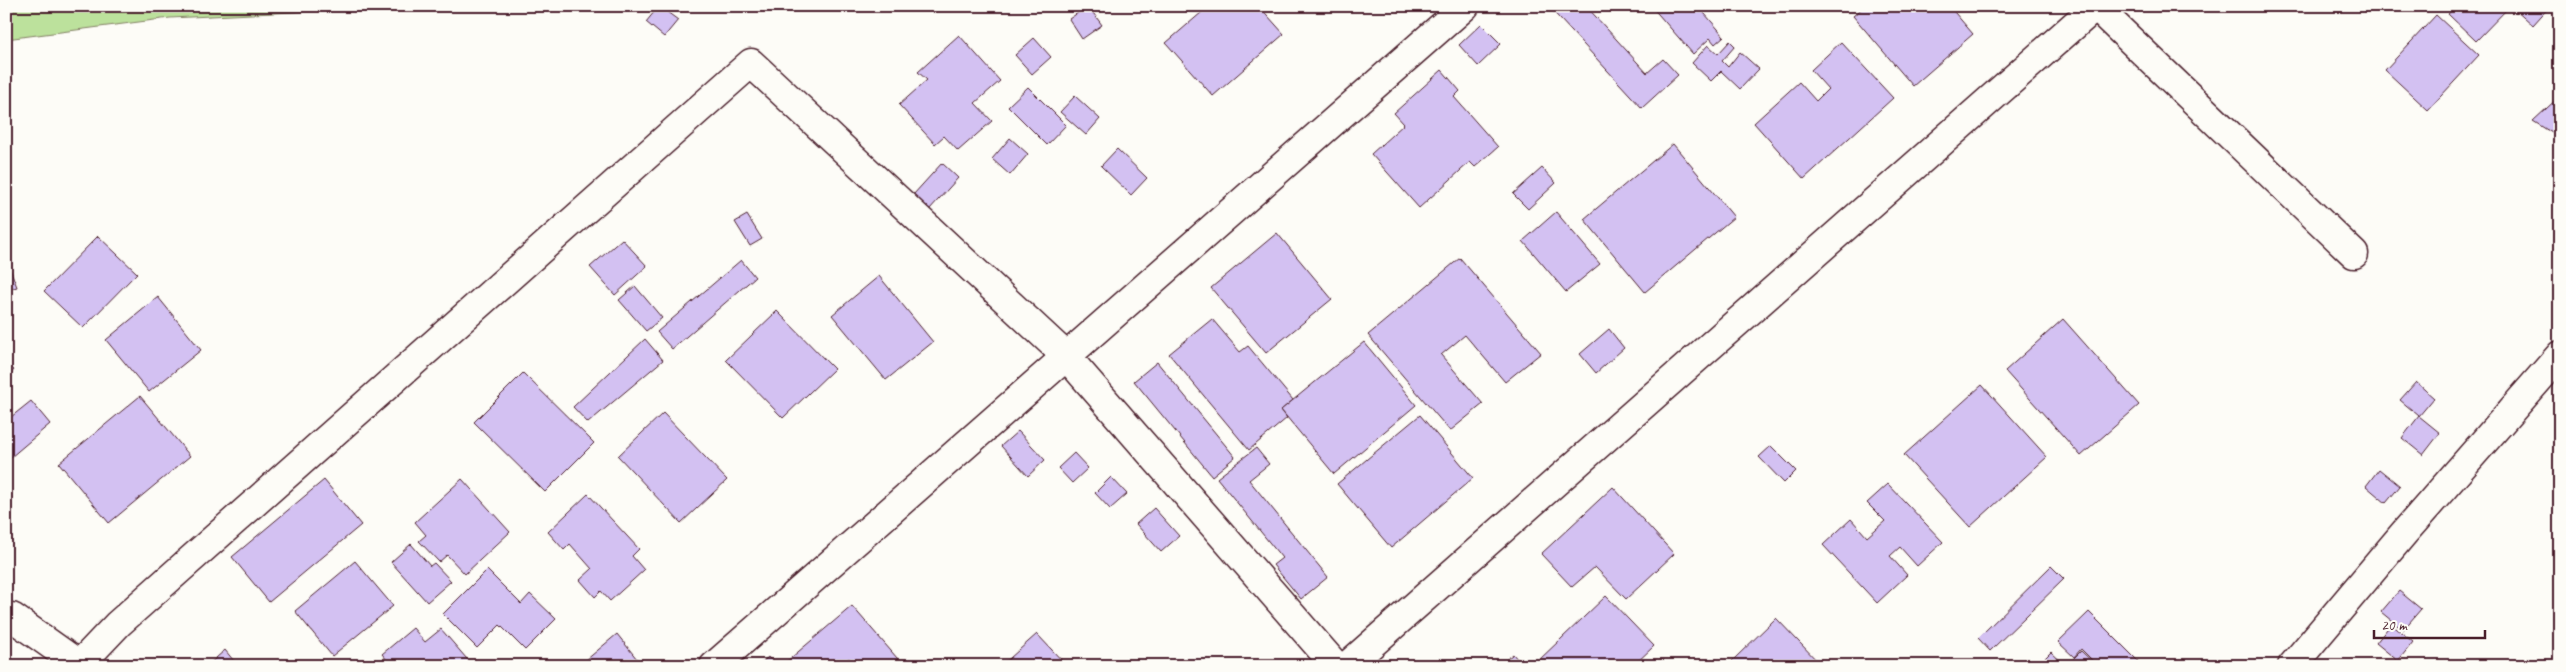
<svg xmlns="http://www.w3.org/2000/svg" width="2566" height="672" font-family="Caveat,sans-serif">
  <rect width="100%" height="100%" fill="#fdfcf7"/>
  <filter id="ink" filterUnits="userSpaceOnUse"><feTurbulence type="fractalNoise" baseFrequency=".02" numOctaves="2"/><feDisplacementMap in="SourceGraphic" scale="10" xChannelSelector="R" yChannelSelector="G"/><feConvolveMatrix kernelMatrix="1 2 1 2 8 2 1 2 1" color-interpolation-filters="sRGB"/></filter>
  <g filter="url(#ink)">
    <polygon fill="#bce19c" stroke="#838064" points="6,6 417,6 170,18 6,39"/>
    <g fill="#d3c1f2" stroke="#4a1f2b">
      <polygon points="659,6 678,20 664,37 646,22"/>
      <polygon points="1088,6 1102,25 1082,39 1069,19"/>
      <polygon points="1209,6 1230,6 1235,12 1242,6 1259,6 1284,34 1213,96 1166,43"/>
      <polygon points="1548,6 1586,6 1647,73 1663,59 1678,75 1642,108"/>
      <polygon points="1651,6 1698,6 1724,36 1715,44 1710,38 1693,54"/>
      <polygon points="1865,6 1949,6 1973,34 1913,86 1853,16"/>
      <polygon points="2399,6 2409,6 2403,11"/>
      <polygon points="2456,6 2510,6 2476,41 2448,14"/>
      <polygon points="2516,6 2550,6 2533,25 2514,8"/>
      <polygon points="2436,15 2479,55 2428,110 2385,70"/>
      <polygon points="1481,24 1501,44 1478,66 1459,45"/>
      <polygon points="959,35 1000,81 975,103 992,121 958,151 944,136 935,144 899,105 927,80 918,72"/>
      <polygon points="1034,38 1051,57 1032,74 1015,55"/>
      <polygon points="1730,41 1735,46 1722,61 1728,67 1740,52 1759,69 1740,89 1721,71 1711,81 1692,63 1708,45 1718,54"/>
      <polygon points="1841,42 1893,98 1804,179 1754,123 1799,82 1816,101 1828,89 1811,70"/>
      <polygon points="1442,70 1460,91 1454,97 1498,147 1475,167 1470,162 1419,208 1371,154 1404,124 1394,113"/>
      <polygon points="1028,87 1066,125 1047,145 1008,106"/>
      <polygon points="1075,96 1100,119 1086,135 1060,112"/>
      <polygon points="2560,96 2560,138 2533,121"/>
      <polygon points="1010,138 1028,154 1010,175 992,159"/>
      <polygon points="1673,144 1734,217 1645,292 1584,219"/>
      <polygon points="1117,149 1147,178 1131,195 1101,166"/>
      <polygon points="942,163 958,178 929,210 913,195"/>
      <polygon points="1542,168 1556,183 1528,209 1513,194"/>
      <polygon points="1556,212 1600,264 1566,292 1523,241"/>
      <polygon points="747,215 762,239 750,246 735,222"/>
      <polygon points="1277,233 1332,299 1266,353 1211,288"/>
      <polygon points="98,236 137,273 83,328 44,291"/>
      <polygon points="622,239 647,266 615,295 590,267"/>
      <polygon points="6,258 17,287 6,290"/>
      <polygon points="1460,258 1541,353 1505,382 1465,335 1441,355 1483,404 1450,431 1368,335"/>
      <polygon points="741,260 755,277 672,349 657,332"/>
      <polygon points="879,276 933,342 886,380 832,315"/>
      <polygon points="635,286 662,318 646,331 619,300"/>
      <polygon points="158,297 201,350 149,392 106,340"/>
      <polygon points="777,311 834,369 783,418 726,360"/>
      <polygon points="1212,319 1240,352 1248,346 1293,400 1281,410 1287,418 1249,450 1169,354"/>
      <polygon points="2063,319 2139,405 2081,456 2005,371"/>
      <polygon points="1609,329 1624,348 1596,373 1580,354"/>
      <polygon points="645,339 663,360 588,423 573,407"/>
      <polygon points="1364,342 1416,405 1334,474 1281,410"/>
      <polygon points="1157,362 1235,457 1212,476 1134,381"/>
      <polygon points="6,363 14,370 6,379"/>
      <polygon points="523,373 594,443 545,492 474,422"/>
      <polygon points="2416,382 2434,398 2419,416 2400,400"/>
      <polygon points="1982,385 2047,457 1970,527 1904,455"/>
      <polygon points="140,396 190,456 109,523 59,463"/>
      <polygon points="31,401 50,424 11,457 6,452 6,421"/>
      <polygon points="663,413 727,480 681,523 618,456"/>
      <polygon points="1420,415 1473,478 1391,548 1337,484"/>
      <polygon points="2419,416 2440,433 2423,455 2402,438"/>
      <polygon points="1018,431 1045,460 1028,476 1001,446"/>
      <polygon points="1771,446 1796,471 1784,483 1759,457"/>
      <polygon points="1256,448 1269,464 1249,480 1328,577 1301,599 1273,565 1282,558 1217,478"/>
      <polygon points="1074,453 1088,468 1072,483 1058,468"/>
      <polygon points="2379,469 2400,486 2386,503 2366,486"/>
      <polygon points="1111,477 1127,494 1110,509 1095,493"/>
      <polygon points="462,479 510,532 465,574 447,555 439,562 419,541 426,535 415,522"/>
      <polygon points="324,480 361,525 269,602 232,557"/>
      <polygon points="1888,484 1943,542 1917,566 1900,547 1890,556 1907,575 1877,603 1823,545 1851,519 1867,537 1885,521 1867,503"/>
      <polygon points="1613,487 1674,554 1626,599 1595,567 1572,587 1541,554"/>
      <polygon points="588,494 639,549 632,556 644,570 610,601 601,591 595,597 580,580 592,569 570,544 564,550 548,532"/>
      <polygon points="1154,508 1179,536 1161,552 1136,524"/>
      <polygon points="411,544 430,566 434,563 451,581 427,602 391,562"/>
      <polygon points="355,561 393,606 332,656 295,611"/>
      <polygon points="2051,566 2064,579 1990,651 1978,638"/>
      <polygon points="487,570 521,604 530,594 556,619 525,650 500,625 477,648 443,614"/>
      <polygon points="2399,591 2421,609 2403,630 2381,612"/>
      <polygon points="1606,596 1654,646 1633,666 1543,666 1538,661"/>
      <polygon points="852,606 904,666 856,666 849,658 840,666 787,666 785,663"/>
      <polygon points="2089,612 2143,666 2098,666 2081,649 2074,657 2058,642"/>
      <polygon points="1776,618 1822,666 1737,666 1732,661"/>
      <polygon points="2391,624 2413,642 2398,661 2376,643"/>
      <polygon points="413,628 425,642 441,629 473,666 392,666 382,654"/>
      <polygon points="617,634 637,659 629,666 579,666"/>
      <polygon points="1037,634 1066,665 1001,666"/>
      <polygon points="225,650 238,666 207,666"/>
      <polygon points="2081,651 2097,666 2066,666"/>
      <polygon points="2051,652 2066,666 2037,666"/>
      <polygon points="1513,654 1523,666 1499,666"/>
      <polygon points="768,657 776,666 758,666"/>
    </g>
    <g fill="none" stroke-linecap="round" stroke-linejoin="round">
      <g stroke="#4a1f2b" stroke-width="31">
        <g id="minor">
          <polyline points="2095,6 2354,254"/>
          <polyline points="6,617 12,617 81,666"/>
          <polyline points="80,664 118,624 751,63 1066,356 1336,666"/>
          <polyline points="714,666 1465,6"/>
          <polyline points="1347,666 2095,7"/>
        </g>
      </g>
      <g stroke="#4a1f2b" stroke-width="31">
        <polyline id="tertiary" points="2292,666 2404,533 2560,355"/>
      </g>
      <use href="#minor" stroke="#fdfcf7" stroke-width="28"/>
      <use href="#tertiary" stroke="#fdfcf7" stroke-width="28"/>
    </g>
  </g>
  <rect width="2566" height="672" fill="none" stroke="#fdfcf7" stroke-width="25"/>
  <rect x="12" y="12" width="2541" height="647" fill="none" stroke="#4a1f2b" stroke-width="2" filter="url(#ink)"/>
  <path d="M2374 630v8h111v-8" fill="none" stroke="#4a1f2b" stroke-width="2.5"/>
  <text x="2381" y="630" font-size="15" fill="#4a1f2b" stroke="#fdfcf7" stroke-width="4" paint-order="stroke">20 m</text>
</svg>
